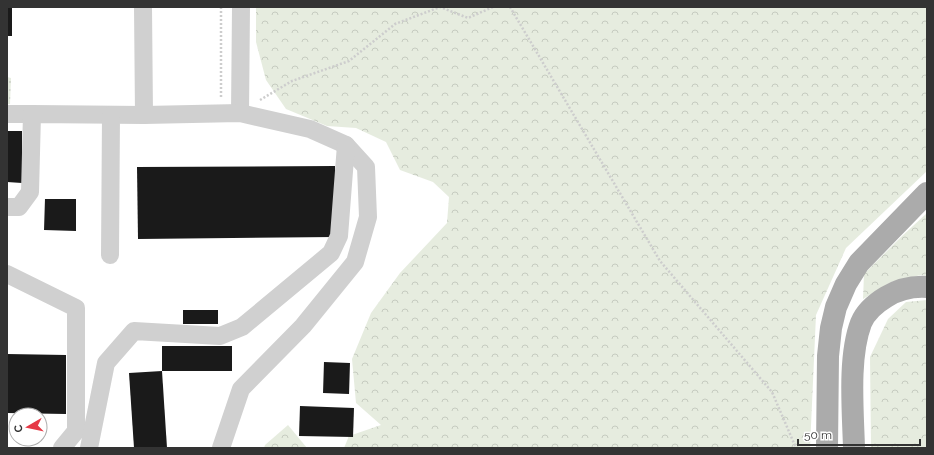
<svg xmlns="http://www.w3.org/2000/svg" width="934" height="455" font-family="Raleway,sans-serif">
  <defs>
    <pattern id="forest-crowns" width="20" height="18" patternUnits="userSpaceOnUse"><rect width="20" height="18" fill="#e6ecdf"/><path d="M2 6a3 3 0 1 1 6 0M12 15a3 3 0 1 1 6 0" fill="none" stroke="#c6cbc0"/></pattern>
    <pattern id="park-dots" width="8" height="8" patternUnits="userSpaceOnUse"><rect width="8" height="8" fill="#e6ecdf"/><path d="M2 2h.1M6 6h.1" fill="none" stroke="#c6cbc0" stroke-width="1.8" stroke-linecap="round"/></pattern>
  </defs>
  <rect width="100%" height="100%" fill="#fff"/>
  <g fill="url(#forest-crowns)">
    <polygon points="256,7 927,7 927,171 846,248 816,315 810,448 344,448 349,436 381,425 356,403 352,359 371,313 400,273 447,223 449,197 433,182 400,170 386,142 356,128 327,126 286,109 266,80 256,42"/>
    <polygon points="927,213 927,276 921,275 891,282 863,299 864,274 901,237"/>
    <polygon points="927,300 927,448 871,448 870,357 888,319 906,302"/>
    <polygon points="288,425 307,448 264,448 265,445"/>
  </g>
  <polygon fill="url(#park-dots)" points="7,77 11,78 10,104 7,104"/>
  <g fill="#1a1a1a">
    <rect x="7" y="7" width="5" height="29"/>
    <polygon points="7,131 22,131 22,183 7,182"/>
    <polygon points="335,166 335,237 138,239 137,167"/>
    <polygon points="45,199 76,199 76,231 44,230"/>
    <rect x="183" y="310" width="35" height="14"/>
    <rect x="162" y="346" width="70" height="25"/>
    <polygon points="7,354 66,355 66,414 7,413"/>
    <polygon points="324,362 350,363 349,394 323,393"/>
    <polygon points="162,371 167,448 134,448 129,373"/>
    <polygon points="300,406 354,408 353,437 299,436"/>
  </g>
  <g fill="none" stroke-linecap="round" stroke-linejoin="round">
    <g stroke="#cdcdcd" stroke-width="2.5" stroke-dasharray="2 2" stroke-linecap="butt">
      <polyline points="510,7 660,261 772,392 796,448"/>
      <polyline points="221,97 221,7"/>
      <polyline points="260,100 292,81 349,61 395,24 440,7 468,18 493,7"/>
    </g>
    <g stroke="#d0d0d0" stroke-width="18">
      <polyline points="240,113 241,7"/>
      <polyline points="7,114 32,114"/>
      <polyline points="144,115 240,113 310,129 346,145 366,167 368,217 355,262 303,326 241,389 221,448"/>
      <polyline points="7,207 19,207 30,192 32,114 144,115 143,7"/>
      <polyline points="110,255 111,115"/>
      <polyline points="7,274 76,308 76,431 62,448"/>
      <polyline points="89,448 106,363 134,331 220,336 242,327 331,253 339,236 346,145"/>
    </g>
    <g stroke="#ababab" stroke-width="22">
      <polyline points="827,448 828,356 831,328 836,307 846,284 859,263 927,193"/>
      <path d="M854,448c-1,-37 -6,-91 7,-125 5,-12 15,-20 25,-26 13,-8 26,-11 41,-10"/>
    </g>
  </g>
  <rect width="934" height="455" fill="none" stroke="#333333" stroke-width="16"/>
  <g transform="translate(28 427) rotate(261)"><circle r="19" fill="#ffffff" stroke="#adadad"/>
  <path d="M0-3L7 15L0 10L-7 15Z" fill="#e63946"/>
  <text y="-6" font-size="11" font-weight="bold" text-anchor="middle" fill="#333333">С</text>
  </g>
  <path d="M798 439v6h122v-6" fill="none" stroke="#333333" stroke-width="2"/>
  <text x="804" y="439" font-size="12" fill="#333333" stroke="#ffffff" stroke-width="3" paint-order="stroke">50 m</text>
</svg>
